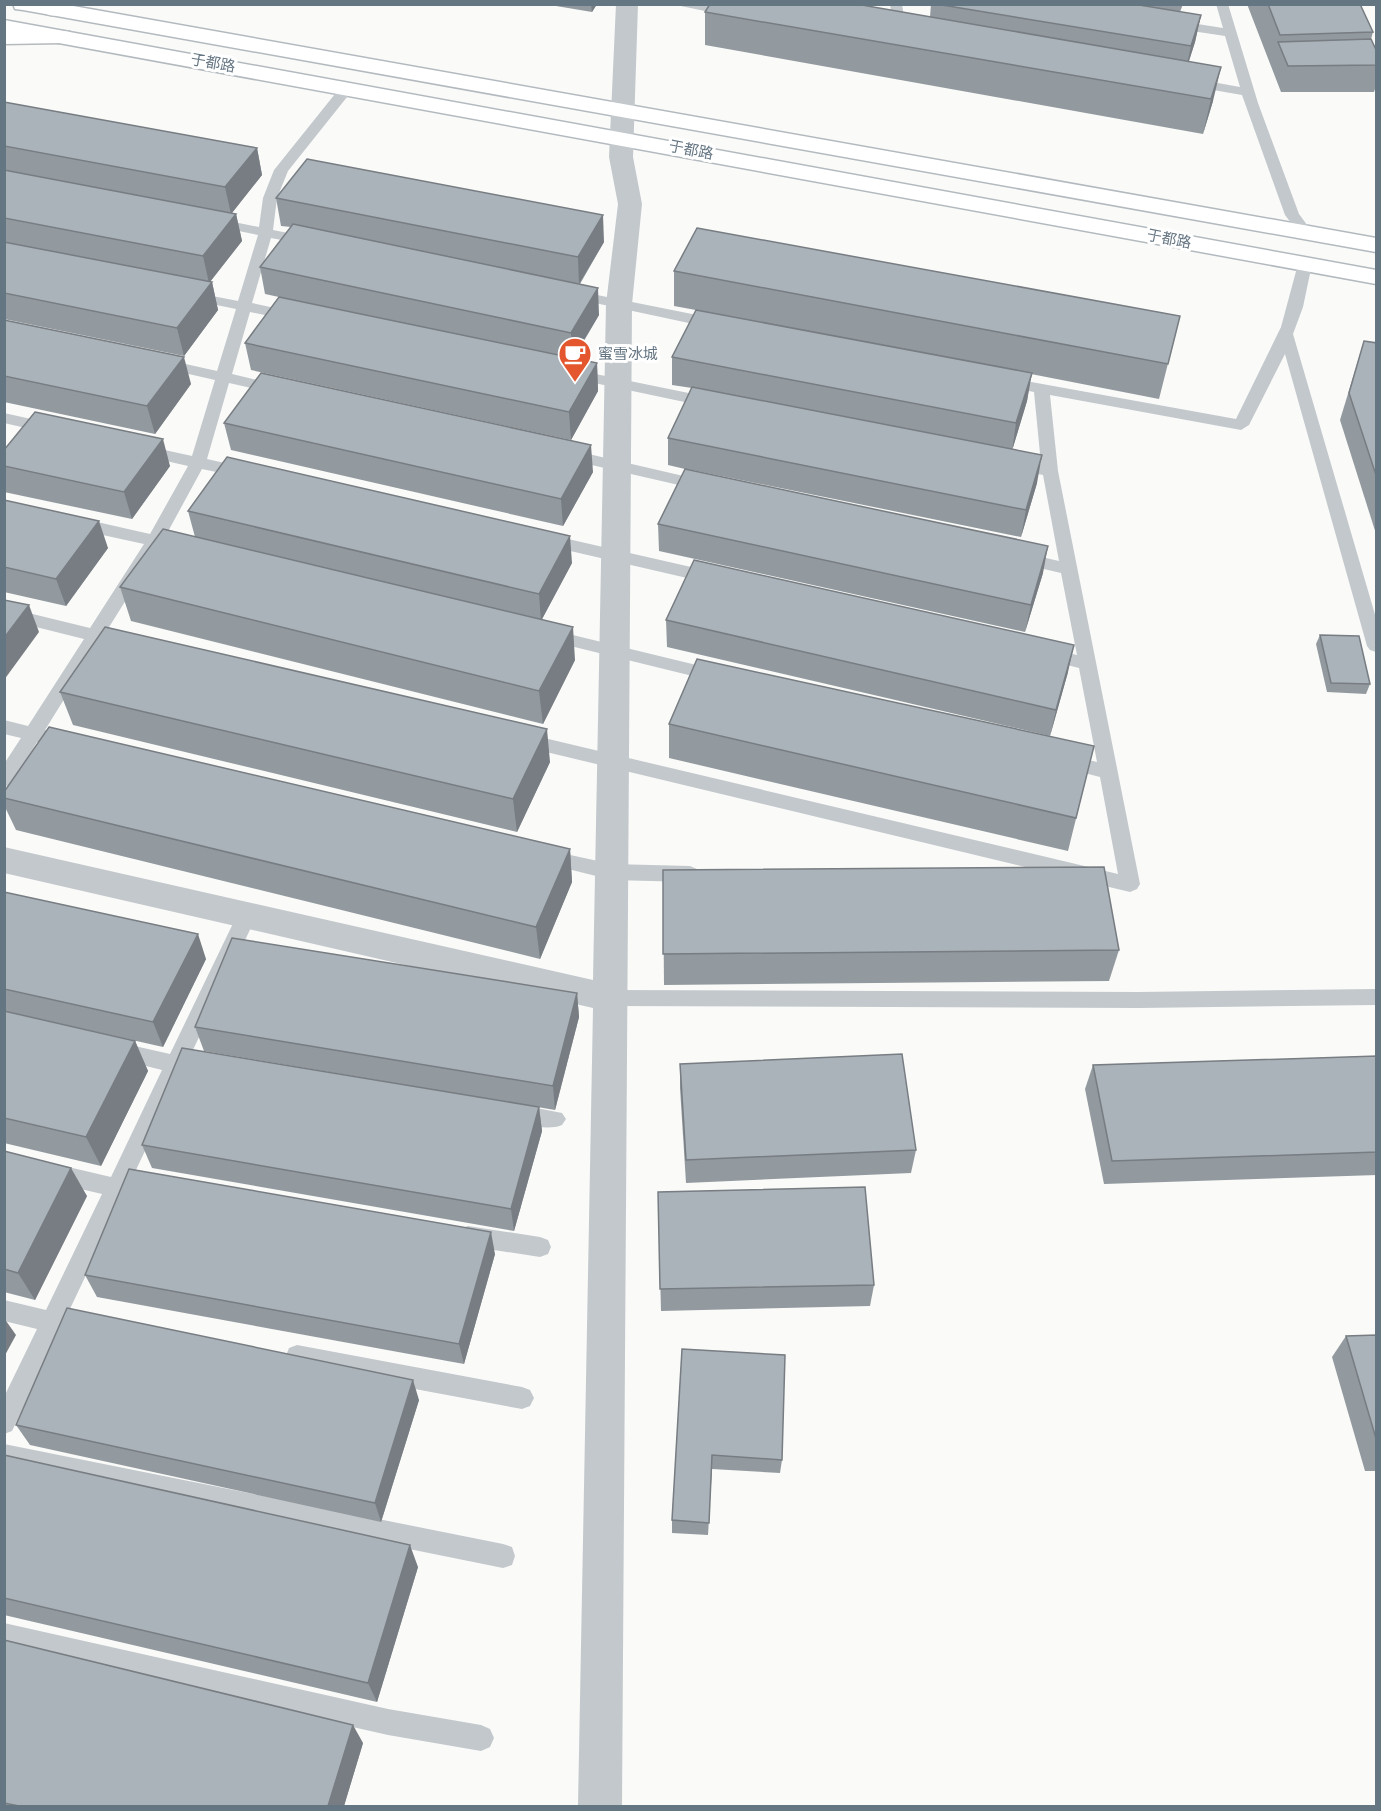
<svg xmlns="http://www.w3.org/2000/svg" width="1381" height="1811" font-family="'Roboto Condensed','Noto Sans SC',sans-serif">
  <rect width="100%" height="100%" fill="#fafaf8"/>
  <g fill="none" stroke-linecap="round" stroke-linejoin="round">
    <g stroke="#b3babf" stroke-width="3">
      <g id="secondary">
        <polygon points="13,4 62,4 1376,238 1376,252 23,10 15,9"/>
        <polygon points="4,20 1376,270 1376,284 4,33"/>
      </g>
    </g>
    <g stroke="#b5babe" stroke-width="3">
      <g id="primary">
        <path d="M37,4h23l4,6 -3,5c-12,2 -18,-1 -24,-11z"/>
        <polygon points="4,31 62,31 70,32 73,37 70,42 62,43 4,44"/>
      </g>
    </g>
    <g fill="#c3c8cc" fill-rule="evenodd">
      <path d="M671,4c17,0 57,-2 69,9l-6,4z"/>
      <polygon points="890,4 902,4 907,37 906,40 901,41 895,37"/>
      <polygon points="1216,4 1228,4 1258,103 1299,214 1313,233 1311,236 1301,236 1285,215 1242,95 1190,86 1183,82 1190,78 1240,87 1225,36 1172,28 1166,24 1172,20 1223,28"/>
      <polygon points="348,83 355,87 288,171 277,198 273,230 313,238 315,241 308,245 271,238 252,303 298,313 300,316 293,321 250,312 232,374 283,386 286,389 278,394 229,383 207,459 251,469 253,473 245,478 202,469 165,537 187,542 189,546 181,552 159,547 106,632 130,639 133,643 130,647 124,649 99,643 45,730 72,737 75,742 72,747 66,749 37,742 11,785 4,787 4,764 21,738 4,734 4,720 28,726 84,639 4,619 4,607 90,628 144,544 75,529 67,523 75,517 150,534 188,466 136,454 134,450 142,445 192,456 215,380 158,367 155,364 163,359 217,371 236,309 187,299 185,296 192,292 238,301 258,235 209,225 207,222 214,218 259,227 263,198 274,170 343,84"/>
      <polygon points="1305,260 1312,264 1303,307 1293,334 1376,618 1376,652 1370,650 1367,646 1285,354 1249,425 1241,430 1050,395 1058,471 1140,884 1137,889 1130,892 517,745 514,740 517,735 523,733 1118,874 1100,777 1057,766 1054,761 1057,756 1063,754 1097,762 1079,668 1040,658 1037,654 1040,650 1046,648 1077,655 1061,573 1014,562 1012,558 1020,552 1059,561 1043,475 1009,468 1007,464 1015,459 1041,464 1034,392 999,385 996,382 1004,377 1236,419 1281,327 1298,264"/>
      <polygon points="572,290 717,319 725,324 717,329 567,297 565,294 567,291"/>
      <polygon points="571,369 713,398 721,403 713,408 566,377 563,374"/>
      <polygon points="4,413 58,425 60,429 52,434 4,423"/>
      <polygon points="567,449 705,481 713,486 705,491 561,458 559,454 561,450"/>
      <polygon points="546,534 713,572 721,578 713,584 540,544 538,540"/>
      <polygon points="548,629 717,670 723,671 726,676 723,681 717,682 542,639 539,635"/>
      <polygon points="547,850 612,864 690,866 697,869 700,874 697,879 690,882 612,880 540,862 537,857 540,852"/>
      <polygon points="247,907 254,909 257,915 12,1431 4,1434 4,1397 37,1329 4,1321 4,1300 46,1310 102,1194 4,1171 4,1152 111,1177 162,1070 110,1057 107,1051 110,1045 117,1042 170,1054 240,909"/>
      <polygon points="1376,989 1376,1005 1139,1008 610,1006 603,1004 600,998 603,992 610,990 1139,992"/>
      <path d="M516,1104l46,9 4,6 -4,6c-14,6 -39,0 -53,-6l-4,-6 4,-6z"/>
      <polygon points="468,1226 540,1237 548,1240 551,1247 548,1254 540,1257 468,1246 460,1243 457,1236 460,1229"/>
      <polygon points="297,1345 522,1387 530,1390 534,1398 530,1406 522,1409 297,1367 289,1364 286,1356 289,1348"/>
      <polygon points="4,1444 503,1544 512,1547 515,1556 512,1565 503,1568 4,1467"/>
      <polygon points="4,1623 388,1709 481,1725 490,1729 494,1738 490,1747 481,1751 388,1735 4,1648"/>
    </g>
    <polygon fill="#c3c8cc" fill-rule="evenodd" points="616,4 638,4 633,157 642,204 632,304 622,1806 578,1806 593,1008 4,873 4,847 593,980 606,304 618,204 609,157"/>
    <use href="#secondary" fill="#fff" fill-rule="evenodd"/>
    <use href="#primary" fill="#fff" fill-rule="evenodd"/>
  </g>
  <g fill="#929a9f">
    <polygon points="544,4 597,4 592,12"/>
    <polygon points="931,4 1183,4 1180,12 1201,15 1195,42 1189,61 1213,101 1203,134 705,45 705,12 930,17"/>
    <polygon points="1247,4 1360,4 1373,32 1371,39 1377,52 1377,83 1374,92 1281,92"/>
    <polygon points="4,102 257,148 262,175 232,213 236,214 242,241 210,282 212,282 218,310 184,356 4,319"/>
    <polygon points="276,198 604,242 580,284 599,315 574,358 597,363 598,391 571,440 251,370 245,343 279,297 265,294 260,267 291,227 281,226"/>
    <polygon points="674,271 1180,316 1159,399 1031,374 1027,401 1012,450 1037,483 1021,537 687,469 1043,573 1025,632 659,551 658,524 685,469 668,465 668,438 692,388 672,385 672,357 712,313 674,306"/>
    <polygon points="4,320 191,384 155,434 4,402"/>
    <polygon points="1364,341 1377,343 1377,537 1340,420"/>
    <polygon points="224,423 593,472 563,526 231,450"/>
    <polygon points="4,450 170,466 132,519 4,492"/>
    <polygon points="4,500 108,548 66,606 4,592"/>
    <polygon points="188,511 572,563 542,619 575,660 543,724 131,621 120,587 195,537"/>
    <polygon points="666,620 1068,672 1050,736 667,647"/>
    <polygon points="1320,635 1370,684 1366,694 1327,692 1316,644"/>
    <polygon points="60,692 550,762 517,832 73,725"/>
    <polygon points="669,724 1094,746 1068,851 669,758"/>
    <polygon points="4,792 570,849 572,882 540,959 16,830 4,805"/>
    <polygon points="663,870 1119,950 1109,981 664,985"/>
    <polygon points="4,892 206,959 163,1047 4,1011"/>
    <polygon points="577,993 579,1017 555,1110 204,1051 195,1027"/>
    <polygon points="4,1011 135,1041 148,1071 101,1166 4,1143"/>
    <polygon points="1377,1056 1377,1175 1104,1184 1085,1089 1093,1065"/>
    <polygon points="680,1064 916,1150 911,1173 686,1183 680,1088"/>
    <polygon points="539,1107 542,1131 514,1231 152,1168 142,1145"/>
    <polygon points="4,1151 87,1196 35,1300 4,1292"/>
    <polygon points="658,1192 874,1285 870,1306 661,1311"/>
    <polygon points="495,1254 464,1364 97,1297 85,1275"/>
    <polygon points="1377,1335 1377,1471 1365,1471 1332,1357 1346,1336"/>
    <polygon points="682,1349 782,1460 780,1473 712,1469 708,1535 672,1533 672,1520"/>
    <polygon points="419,1400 381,1522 30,1445 16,1425"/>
    <polygon points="4,1455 418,1567 377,1702 4,1615"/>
    <polygon points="4,1640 363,1743 344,1806 4,1806"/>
  </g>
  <g fill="#777d82">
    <polygon points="591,4 597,4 592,12"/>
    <polygon points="1201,15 1195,42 1185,73 1191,46"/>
    <polygon points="1221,67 1213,101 1203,134 1211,99"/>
    <polygon points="257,148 262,175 231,214 225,187"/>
    <polygon points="236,214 242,241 209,283 203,256"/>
    <polygon points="603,215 604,242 579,284 578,257"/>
    <polygon points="212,282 218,310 184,356 177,328"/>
    <polygon points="598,288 599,315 572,360 571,333"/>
    <polygon points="184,357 191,384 155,434 147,406"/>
    <polygon points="597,363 598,391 571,440 569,412"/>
    <polygon points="1032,373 1027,401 1012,451 1016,423"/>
    <polygon points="163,439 170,466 132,519 124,492"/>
    <polygon points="591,445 593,472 563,526 561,499"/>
    <polygon points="1042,455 1037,483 1021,537 1026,510"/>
    <polygon points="99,521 108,548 66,606 56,579"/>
    <polygon points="570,536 572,563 541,621 539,594"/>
    <polygon points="1048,546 1043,573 1025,632 1031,605"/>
    <polygon points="29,605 39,632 4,680 4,638"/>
    <polygon points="573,627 575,660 543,724 539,691"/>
    <polygon points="1074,645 1068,672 1050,736 1056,710"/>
    <polygon points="547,729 550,762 517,832 513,799"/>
    <polygon points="570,849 572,882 540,959 536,927"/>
    <polygon points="198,934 206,959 163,1047 153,1022"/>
    <polygon points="577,993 579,1017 555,1110 553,1086"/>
    <polygon points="135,1041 148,1071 101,1166 86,1137"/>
    <polygon points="539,1107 542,1131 514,1231 511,1209"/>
    <polygon points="71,1168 87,1196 35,1300 18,1273"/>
    <polygon points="491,1232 495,1254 464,1364 459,1344"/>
    <polygon points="4,1318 16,1335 4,1357"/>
    <polygon points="413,1380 419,1400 381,1522 375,1503"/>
    <polygon points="410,1545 418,1567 377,1702 368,1683"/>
    <polygon points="353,1725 363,1743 344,1806 328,1806"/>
  </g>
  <g fill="#aab3b9" stroke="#777d82" stroke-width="1.5">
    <polygon points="710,4 856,4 1221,67 1211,99 705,12"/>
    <polygon points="936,4 1133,4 1201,15 1191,46"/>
    <polygon points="1268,4 1360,4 1373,32 1280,35"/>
    <polygon points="1371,39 1377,52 1377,65 1288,66 1278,42"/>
    <polygon points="4,102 257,148 225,187 4,146"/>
    <polygon points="307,159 603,215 578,257 276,198"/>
    <polygon points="4,170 236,214 203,256 4,218"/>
    <polygon points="293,224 598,288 571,333 260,267"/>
    <polygon points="697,228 1180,316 1168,364 674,271"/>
    <polygon points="4,242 212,282 177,328 4,293"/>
    <polygon points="279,297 597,363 569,412 245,343"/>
    <polygon points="696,310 1032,373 1016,423 672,357"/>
    <polygon points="4,320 184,357 147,406 4,376"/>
    <polygon points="1364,341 1377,343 1377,478 1349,393"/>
    <polygon points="261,373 591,445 561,499 224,423"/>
    <polygon points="692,387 1042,455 1026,510 668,438"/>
    <polygon points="35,412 163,439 124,492 4,466 4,450"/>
    <polygon points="227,457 570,536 539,594 188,511"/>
    <polygon points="685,469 1048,546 1031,605 658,524"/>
    <polygon points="4,500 99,521 56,579 4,567"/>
    <polygon points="163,529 573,627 539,691 120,587"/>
    <polygon points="694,560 1074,645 1056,710 666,620"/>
    <polygon points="4,600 29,605 4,638"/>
    <polygon points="105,627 547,729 513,799 60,692"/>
    <polygon points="1320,635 1359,636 1370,684 1331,683"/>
    <polygon points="697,659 1094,746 1076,818 669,724"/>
    <polygon points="49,727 570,849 536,927 4,798 4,792"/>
    <polygon points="1104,867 1119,950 663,954 663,870"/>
    <polygon points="4,892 198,934 153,1022 4,989"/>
    <polygon points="232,938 577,993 553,1086 195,1027"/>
    <polygon points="4,1011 135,1041 86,1137 4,1118"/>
    <polygon points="182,1048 539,1107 511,1209 142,1145"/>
    <polygon points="902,1054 916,1150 686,1160 680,1064"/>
    <polygon points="1377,1056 1377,1152 1112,1161 1093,1065"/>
    <polygon points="4,1151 71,1168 18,1273 4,1269"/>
    <polygon points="129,1169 491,1232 459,1344 85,1275"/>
    <polygon points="865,1187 874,1285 660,1289 658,1192"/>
    <polygon points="67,1308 413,1380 375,1503 16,1425"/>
    <polygon points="1377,1335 1377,1442 1346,1336"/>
    <polygon points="682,1349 785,1355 782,1460 712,1455 709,1523 672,1520"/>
    <polygon points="4,1455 410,1545 368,1683 4,1598"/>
    <polygon points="4,1640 353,1725 328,1806 19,1806 4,1803"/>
  </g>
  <defs>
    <g id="cafe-pin" transform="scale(1.725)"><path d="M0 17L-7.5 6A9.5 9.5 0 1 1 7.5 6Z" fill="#e4572e" stroke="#fff"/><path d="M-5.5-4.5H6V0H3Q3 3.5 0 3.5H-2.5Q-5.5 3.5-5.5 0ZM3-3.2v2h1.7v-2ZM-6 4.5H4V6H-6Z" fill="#fff"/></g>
  </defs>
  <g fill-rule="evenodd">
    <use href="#cafe-pin" x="575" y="354"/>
  </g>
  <g text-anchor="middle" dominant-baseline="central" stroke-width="6" stroke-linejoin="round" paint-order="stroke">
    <g font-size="15" fill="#657683" stroke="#fff">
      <text transform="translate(213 63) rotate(10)">于都路</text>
      <text transform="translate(691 150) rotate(11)">于都路</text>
      <text transform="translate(1169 239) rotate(11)">于都路</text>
    </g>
    <g font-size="15" fill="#657683" stroke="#fff" text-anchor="start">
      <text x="598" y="354">蜜雪冰城</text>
    </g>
  </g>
  <rect width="1381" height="1811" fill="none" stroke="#657683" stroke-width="12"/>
</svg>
